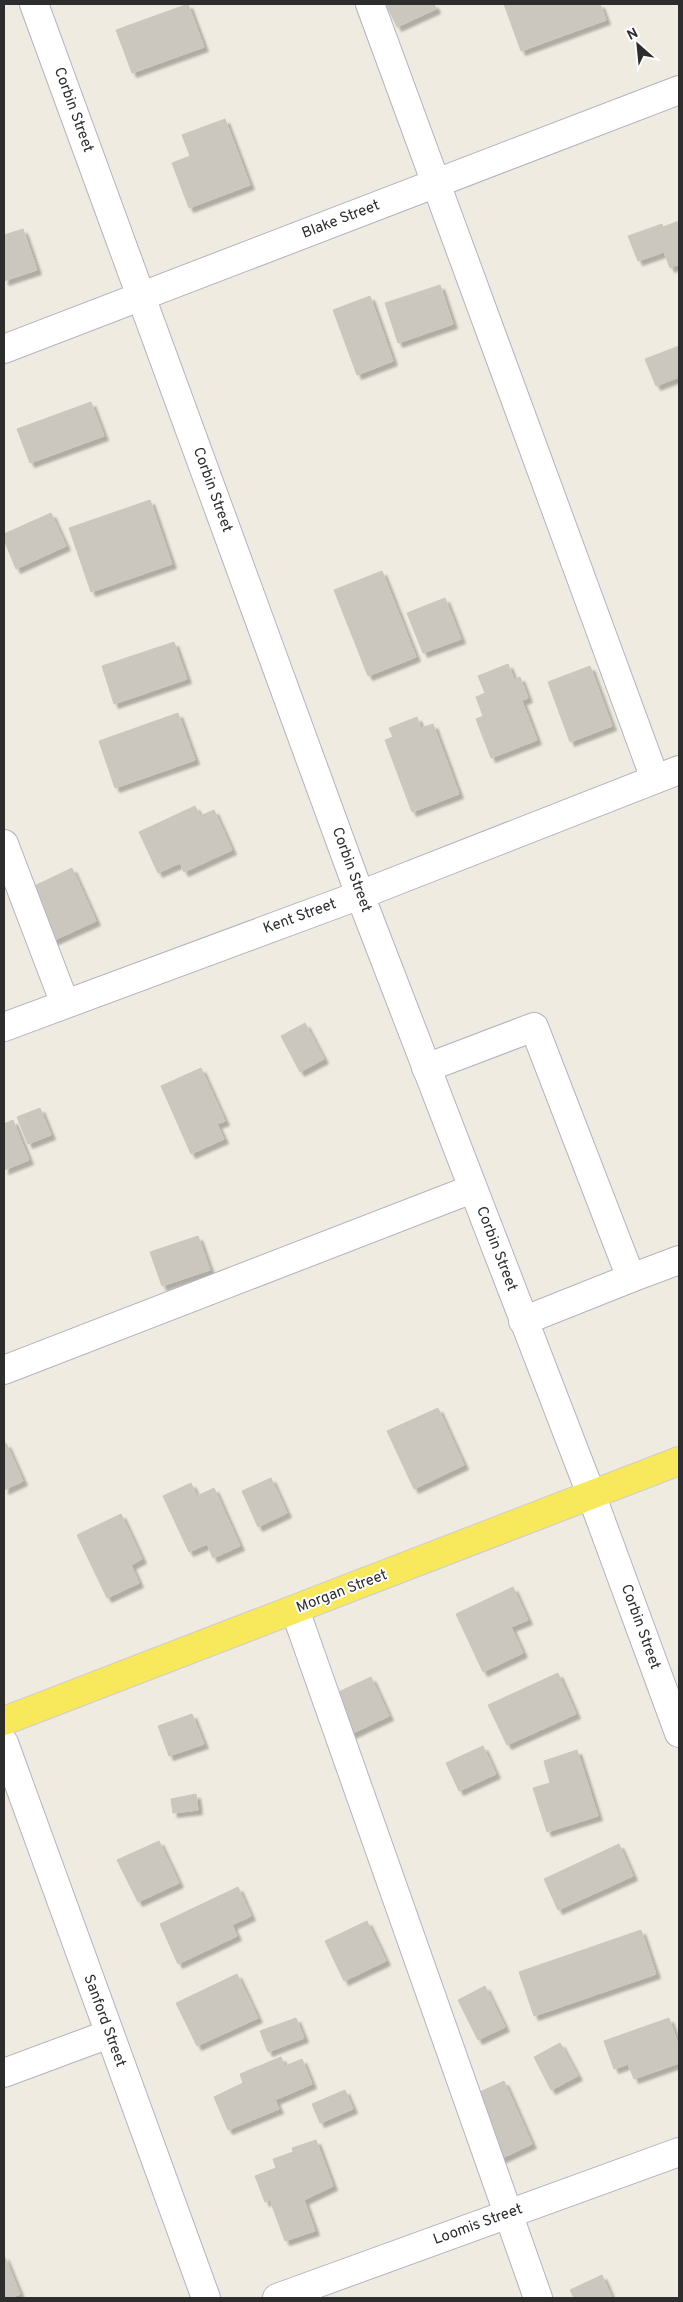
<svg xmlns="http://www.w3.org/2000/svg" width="683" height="2302" font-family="Overpass,sans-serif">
  <defs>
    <filter id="shadow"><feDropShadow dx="4.5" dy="4.5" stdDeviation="1" flood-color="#0004"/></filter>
  </defs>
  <rect width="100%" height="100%" fill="#efebe0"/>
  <g fill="#cbc7bf" stroke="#cbc7b9" filter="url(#shadow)">
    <polygon points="188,4 204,47 132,73 116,30"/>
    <polygon points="386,4 434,4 436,9 397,27"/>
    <polygon points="504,4 600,4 606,20 521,51"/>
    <polygon points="225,119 250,185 189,208 172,163 190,156 182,135"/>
    <polygon points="679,221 679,264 670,268 664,252 638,261 628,236 662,224 663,227"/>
    <polygon points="23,229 37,270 4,281 4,235"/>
    <polygon points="440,285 453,324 398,343 385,303"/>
    <polygon points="370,296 393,361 357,375 333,310"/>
    <polygon points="679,346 679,377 656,386 645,359"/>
    <polygon points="91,402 104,436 30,463 17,429"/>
    <polygon points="150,500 172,564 91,592 69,528"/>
    <polygon points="51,513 66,546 16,569 4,540 4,534"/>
    <polygon points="382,571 416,657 368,676 334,590"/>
    <polygon points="445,598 461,639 423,653 407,613"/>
    <polygon points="174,642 187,679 114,704 102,666"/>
    <polygon points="508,664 514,679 520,677 528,698 483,716 476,697 485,693 478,676"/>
    <polygon points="590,666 612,726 570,742 548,682"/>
    <polygon points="522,701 537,740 491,758 476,719"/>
    <polygon points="178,713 195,760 115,788 99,741"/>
    <polygon points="417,717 421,728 433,724 459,794 412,812 385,740 393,737 389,728"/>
    <polygon points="195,806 200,816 214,810 232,850 184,872 180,863 158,873 139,832"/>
    <polygon points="72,868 96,921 50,942 26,890"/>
    <polygon points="305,1023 324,1059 300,1072 281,1036"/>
    <polygon points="201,1068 225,1121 217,1124 224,1139 191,1154 161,1086"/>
    <polygon points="40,1108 51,1135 28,1144 17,1117"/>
    <polygon points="13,1120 29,1160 4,1170 4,1124"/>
    <polygon points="198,1236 210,1270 162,1286 150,1252"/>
    <polygon points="438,1408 464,1465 414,1489 387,1431"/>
    <polygon points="6,1443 23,1481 4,1490 4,1444"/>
    <polygon points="271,1478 287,1513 258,1527 242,1491"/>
    <polygon points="191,1483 197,1496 214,1488 240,1546 213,1558 207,1544 189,1552 163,1496"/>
    <polygon points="121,1514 142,1559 131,1565 139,1583 107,1598 77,1535"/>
    <polygon points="513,1587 528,1620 511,1627 523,1653 483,1672 456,1614"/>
    <polygon points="558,1673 576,1714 507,1745 488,1705"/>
    <polygon points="371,1677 389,1716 351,1734 332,1695"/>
    <polygon points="192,1714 204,1744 169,1756 158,1726"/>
    <polygon points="483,1746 496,1774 459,1791 446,1763"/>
    <polygon points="577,1750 598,1816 547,1832 533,1788 550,1783 544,1761"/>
    <polygon points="196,1794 198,1810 173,1813 171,1799"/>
    <polygon points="159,1841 179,1883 138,1902 117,1860"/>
    <polygon points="619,1844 633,1876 558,1910 544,1879"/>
    <polygon points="238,1887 251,1916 232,1925 237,1936 178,1964 160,1924"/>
    <polygon points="367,1921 386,1961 344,1981 325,1941"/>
    <polygon points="641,1930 656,1974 534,2016 519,1972"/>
    <polygon points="237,1974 258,2018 197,2046 176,2003"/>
    <polygon points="485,1986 505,2027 478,2040 458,2000"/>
    <polygon points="296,2018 304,2038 268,2052 260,2031"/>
    <polygon points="669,2018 679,2047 679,2063 634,2079 628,2064 614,2069 604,2041"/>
    <polygon points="560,2043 578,2076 551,2090 534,2057"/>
    <polygon points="281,2057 285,2066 302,2059 312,2084 275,2100 279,2109 228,2130 214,2097 243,2083 240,2074"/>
    <polygon points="504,2081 532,2144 500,2159 471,2096"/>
    <polygon points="345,2090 353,2109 320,2123 312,2104"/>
    <polygon points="316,2140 333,2186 304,2200 315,2231 285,2241 270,2200 265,2202 255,2176 276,2168 273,2159 293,2152 292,2148"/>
    <polygon points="4,2255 20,2294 10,2298 4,2298"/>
    <polygon points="602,2275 612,2298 574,2298 570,2290"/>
  </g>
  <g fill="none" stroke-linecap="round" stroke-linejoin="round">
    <g stroke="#b3b3c1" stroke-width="30">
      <g id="minor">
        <polyline points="34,4 360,895 591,1494 679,1733"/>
        <polyline points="370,4 655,779"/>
        <polyline points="4,349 679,90"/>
        <polyline points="4,844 65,1004"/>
        <polyline points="4,1027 360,895 679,770"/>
        <polyline points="426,1068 534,1027 631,1278 679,1260"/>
        <polyline points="523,1321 631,1278"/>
        <polyline points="4,1370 472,1189"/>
        <polyline points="295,1610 538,2298"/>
        <polyline points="4,1743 206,2298"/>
        <polyline points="4,2073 109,2034"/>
        <polyline points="277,2298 679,2152"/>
      </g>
    </g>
    <g stroke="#cdcdcd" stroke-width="30">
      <polyline id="major" points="4,1721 679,1461"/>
    </g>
    <use href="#minor" stroke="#fff" stroke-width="28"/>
    <use href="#major" stroke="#f8e95c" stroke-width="28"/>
  </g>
  <g text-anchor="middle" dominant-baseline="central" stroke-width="4" stroke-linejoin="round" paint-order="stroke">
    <g font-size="15" fill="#2d2d2d" stroke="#fff">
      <text transform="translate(73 110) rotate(70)">Corbin Street</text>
      <text transform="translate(341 220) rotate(-21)">Blake Street</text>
      <text transform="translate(212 490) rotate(70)">Corbin Street</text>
      <text transform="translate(351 870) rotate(70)">Corbin Street</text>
      <text transform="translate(300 917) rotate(-20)">Kent Street</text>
      <text transform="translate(496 1249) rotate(69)">Corbin Street</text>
      <text transform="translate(342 1592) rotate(-21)">Morgan Street</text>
      <text transform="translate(640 1627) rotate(70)">Corbin Street</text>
      <text transform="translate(104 2021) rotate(70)">Sanford Street</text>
      <text transform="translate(478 2225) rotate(-20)">Loomis Street</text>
    </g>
  </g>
  <rect width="683" height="2302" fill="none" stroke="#2d2d2d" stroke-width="10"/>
  <g transform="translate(638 45) rotate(333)" stroke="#ffffff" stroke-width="4" paint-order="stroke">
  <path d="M0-4L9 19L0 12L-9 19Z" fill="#2d2d2d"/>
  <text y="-8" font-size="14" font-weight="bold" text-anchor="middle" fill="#2d2d2d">N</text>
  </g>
</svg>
